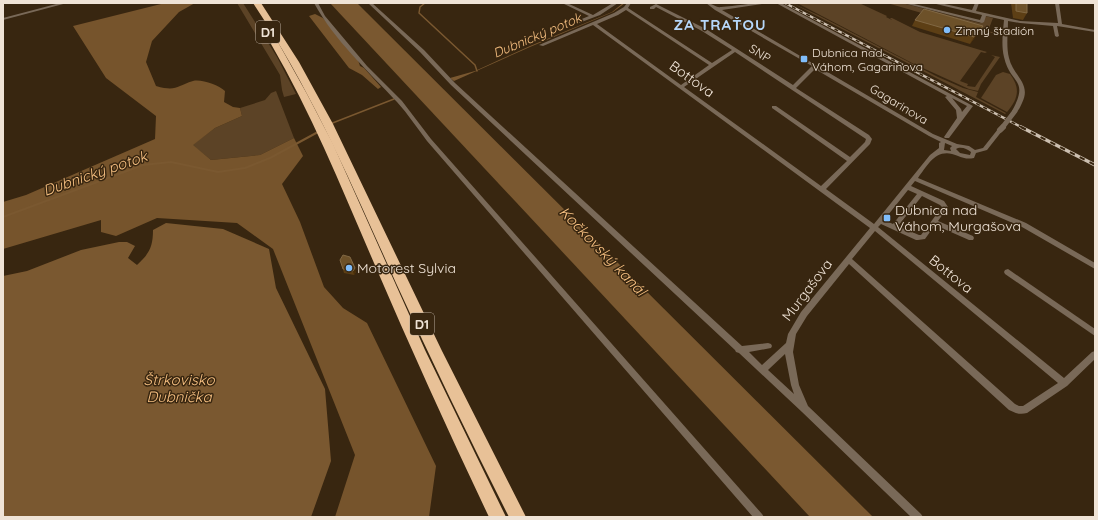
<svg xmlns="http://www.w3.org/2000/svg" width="1098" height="520" font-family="Quicksand,sans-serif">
  <rect width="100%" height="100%" fill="#382610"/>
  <g fill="#5c4326">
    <polygon points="237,3 243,3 262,33 277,57 296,94 284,97 282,90 280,75"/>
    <polygon points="792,3 818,15 938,77 963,88 978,92 976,97 1006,113 1005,114"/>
    <polygon points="797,3 859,3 887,16 886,17 892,20 890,18 892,18 920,32 987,52 985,53 981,52 960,81 968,84 967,86 975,87 995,57 991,55 1000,57 981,84 978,91 969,89 914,64"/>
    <polygon points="887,3 902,3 980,23 985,16 993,18 988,31 996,33 991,33"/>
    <path d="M1003,72l7,2c11,15 8,25 -3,38l-26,-14 15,-23z"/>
    <polygon points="276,91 294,138 260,155 211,160 192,145 215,128 242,116 240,108 265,100 271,93"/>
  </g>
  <g fill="#76542c">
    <path d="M165,3h30l-16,9 -27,29 -6,21 10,24c21,6 20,0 37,-5 9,-2 25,4 32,10l-1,11 9,5 7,1 2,8 -27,12 -22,17 18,15 49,-5 34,-17 9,18 -21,28 18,38 24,65 19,21 24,15 69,143 -7,51h-94l20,-62 -82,-206 -36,-26 -80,-5 -41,18 -15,-4v-12l-98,29v-47l23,-7 129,-56 1,-23 -50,-38 -33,-52z"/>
    <polygon points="315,14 323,18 358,60 360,66 364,68 381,87 378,89 362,75 349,68 309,16"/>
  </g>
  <g fill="#7a5830">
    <polygon points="330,3 357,3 873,517 810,517"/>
    <polygon points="623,3 625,3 613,12 530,47 454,81 450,78 475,71 530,46 612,12"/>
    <path d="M166,223l57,6 46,20 7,39 49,101 6,72 -20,56h-308v-241l24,-5 54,-21 38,-8h8l8,4 -7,12 9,7c12,-11 16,-18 16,-35z"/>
  </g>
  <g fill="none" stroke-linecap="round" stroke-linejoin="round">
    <g stroke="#7a5830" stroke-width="1.5">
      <polyline points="425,3 420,7 419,13 475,65 477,71"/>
      <polyline points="330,124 394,99"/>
    </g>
    <polyline stroke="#7a5830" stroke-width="2" points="3,217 143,165 171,162 218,172 245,168 270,158 318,132"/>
    <g fill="#796958" fill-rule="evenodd">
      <polygon points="60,3 67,3 3,20 3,18"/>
      <path d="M314,3h4l7,13 42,50 35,35 29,38 331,375 2,3h-11l-326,-376c-10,-13 -19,-27 -30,-39 -29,-31 -63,-62 -83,-99z"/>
      <path d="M368,3h4l52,47 31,33 287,263 26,-3 3,1 1,2 -1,2 -22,4 13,13 24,-22 2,-9 13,-22 69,-84 -277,-203 -50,21 -4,-1 75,-32 10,-6 3,-4h4l-3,5 84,55 20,-13 -30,-19 -46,-24 -2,2h-4v-2l6,-3 50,25 87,56 19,-19 -97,-56 -9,-7c6,0 10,5 15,4 15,-1 29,-4 43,-4l-2,1 -40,6 211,124 24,10 12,2 6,4 8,-2 15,-19h4v2l-15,19 -11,3 -2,5c-11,2 -13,-2 -22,-4 -17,-4 -25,12 -34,24l108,45 69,40v6l-73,-42 -107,-46 -4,5 33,15 4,6 -10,14 35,15 1,2 -1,2h-4l-34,-15 -10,14 -7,1h-2l-35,-16 -3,3 186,151 28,-26 3,-1v8l-28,27 -40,27c-7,2 -12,0 -18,-3l-160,-146 -42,52 -11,18 -3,18 6,33 9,21 113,108 2,3h-12l-109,-105 -63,-59 -3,-1 -1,-2 -284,-265 -31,-33zM626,10l83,55 -28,20 -84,-61 21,-9zM735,52l131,87 -1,3 -15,15 -74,-51h-4v2l75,53 -26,25 -137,-99zM815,69l114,67 12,6 -2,1v5l-9,7 -56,69 -48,-35 44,-45 2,-5 -3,-4 -73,-47zM945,143l7,3 -2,2 1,3 -7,-1zM958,148c5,-1 9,1 13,4l-1,3 -10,-2 -4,-4zM908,190l9,4 -24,30 -9,-4zM922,196l18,9 2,2 -21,28h-2l-21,-9zM875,231l183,152 -35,23h-4l-4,-2 -163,-145zM785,354l6,31 3,9 -26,-24z"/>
      <polygon points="562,3 567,3 593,15 613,3 618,3 600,15 579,23 577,23 577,21 589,16"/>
      <path d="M776,3h5l192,103 -24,32h-4l-1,-1 13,-19 -1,-8 -11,-13 2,-1zM952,98l15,8 -5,6 -1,-3z"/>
      <path d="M903,3h7l70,17 2,-5 -50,-12h8l32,7 3,-7h4l-3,8 44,10 38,2 -3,-20h4l3,21 33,6v2l-38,-6 2,10 -2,1 -2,-1 -2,-10 -33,-3 -12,-2c0,12 -2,25 1,37 4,18 23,25 13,45 -2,4 -3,8 -7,10l-3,-2c18,-33 -2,-26 -8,-54 -3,-12 -1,-25 0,-37l-18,-4 -2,6 -2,1z"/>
      <polygon points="1008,269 1095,329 1095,336 1005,274 1004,272 1005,270"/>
    </g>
    <g fill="#e8c197" fill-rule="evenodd">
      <path d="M253,3h8l38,59 34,62 109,227 84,166h-17c-39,-77 -77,-155 -113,-234 -43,-96 -84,-192 -143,-280z"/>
      <path d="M272,42h6l1,2 28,50 26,50 92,206 81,167h-17c-40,-84 -78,-168 -115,-254 -32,-74 -62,-149 -103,-219z"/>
    </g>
    <g stroke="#ccbfb0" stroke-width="2.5">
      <polyline id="rail-far1" points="785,3 1023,128"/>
    </g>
    <g stroke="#ccbfb0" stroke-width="3.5">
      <polyline id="rail" points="1021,127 1095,165"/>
    </g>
    <use href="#rail-far1" stroke="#382610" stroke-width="1.5" stroke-dasharray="4" stroke-linecap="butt"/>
    <use href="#rail" stroke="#382610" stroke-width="2" stroke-dasharray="5.5" stroke-linecap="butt"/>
    <polyline stroke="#796958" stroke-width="5" points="1002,128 1015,111"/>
    <polyline stroke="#796958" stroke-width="6" points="1000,130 1003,127"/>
  </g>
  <g fill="#5d3f15">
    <polygon points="1011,3 1027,3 1027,13 1023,20 1013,18"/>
    <polygon points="915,20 983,26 979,32 970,44 912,26"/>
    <polygon points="340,260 356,272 354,275 344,273"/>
  </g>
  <g fill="#482e0a">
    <polygon points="983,26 979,32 970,44 974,37"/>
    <polygon points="355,268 356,272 354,275 353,271"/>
  </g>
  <g fill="#6d5129" stroke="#816844">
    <polygon points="1016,3 1027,3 1027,13 1016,11"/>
    <polygon points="924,9 983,26 974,37 915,20"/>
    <polygon points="343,255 350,257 355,268 353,271 343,269 340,260"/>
  </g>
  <g fill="#80bdfa" stroke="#382610" stroke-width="1.5">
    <circle cx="947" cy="30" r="4"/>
    <rect x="800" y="55" width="8" height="8" rx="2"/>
    <rect x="883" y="214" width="8" height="8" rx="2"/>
    <circle cx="349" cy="268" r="4"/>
  </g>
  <g text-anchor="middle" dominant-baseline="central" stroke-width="3" stroke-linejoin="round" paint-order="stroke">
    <g font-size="12" fill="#efe3d6" stroke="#382610" text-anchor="start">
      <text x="955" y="30">Zimný štadión</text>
      <text x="812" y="52">Dubnica nad<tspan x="812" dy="14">Váhom, Gagarinova</tspan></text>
    </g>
    <g font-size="12" fill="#efe3d6" stroke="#382610">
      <text transform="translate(760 53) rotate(32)">SNP</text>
      <text transform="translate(899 104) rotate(31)">Gagarinova</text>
    </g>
    <g fill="#382610" stroke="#b8aa9b" stroke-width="1">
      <rect x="256" y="21" width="24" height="22" rx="3"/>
      <rect x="410" y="313" width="24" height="22" rx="3"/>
    </g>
    <g font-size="13" font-weight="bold" fill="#efe3d6">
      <text x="268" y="32">D1</text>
      <text x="422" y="324">D1</text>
    </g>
    <g font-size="13" font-style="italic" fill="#f8c182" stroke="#382610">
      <text transform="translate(537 35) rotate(-23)">Dubnický potok</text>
    </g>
    <g font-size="14" fill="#efe3d6" stroke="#382610">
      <text transform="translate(692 79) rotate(36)">Bottova</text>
      <text transform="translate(951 274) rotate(39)">Bottova</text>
      <text transform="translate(807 290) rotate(-53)">Murgašova</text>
    </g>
    <g font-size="14" fill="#efe3d6" stroke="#382610" text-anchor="start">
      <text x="895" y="210">Dubnica nad<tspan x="895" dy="16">Váhom, Murgašova</tspan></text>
      <text x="357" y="268">Motorest Sylvia</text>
    </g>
    <g font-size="15" font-weight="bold" letter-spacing="1" fill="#b6d7fa" stroke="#382610">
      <text x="720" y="24">ZA TRAŤOU</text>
    </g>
    <g font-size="15" font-style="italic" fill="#f8c182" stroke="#382610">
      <text transform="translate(95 173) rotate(-19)">Dubnický potok</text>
      <text transform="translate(603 251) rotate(46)">Kočkovský kanál</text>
      <text x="179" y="379">Štrkovisko<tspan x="179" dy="17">Dubnička</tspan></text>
    </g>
  </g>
  <rect width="1098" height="520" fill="none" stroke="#efe3d6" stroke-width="8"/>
</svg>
